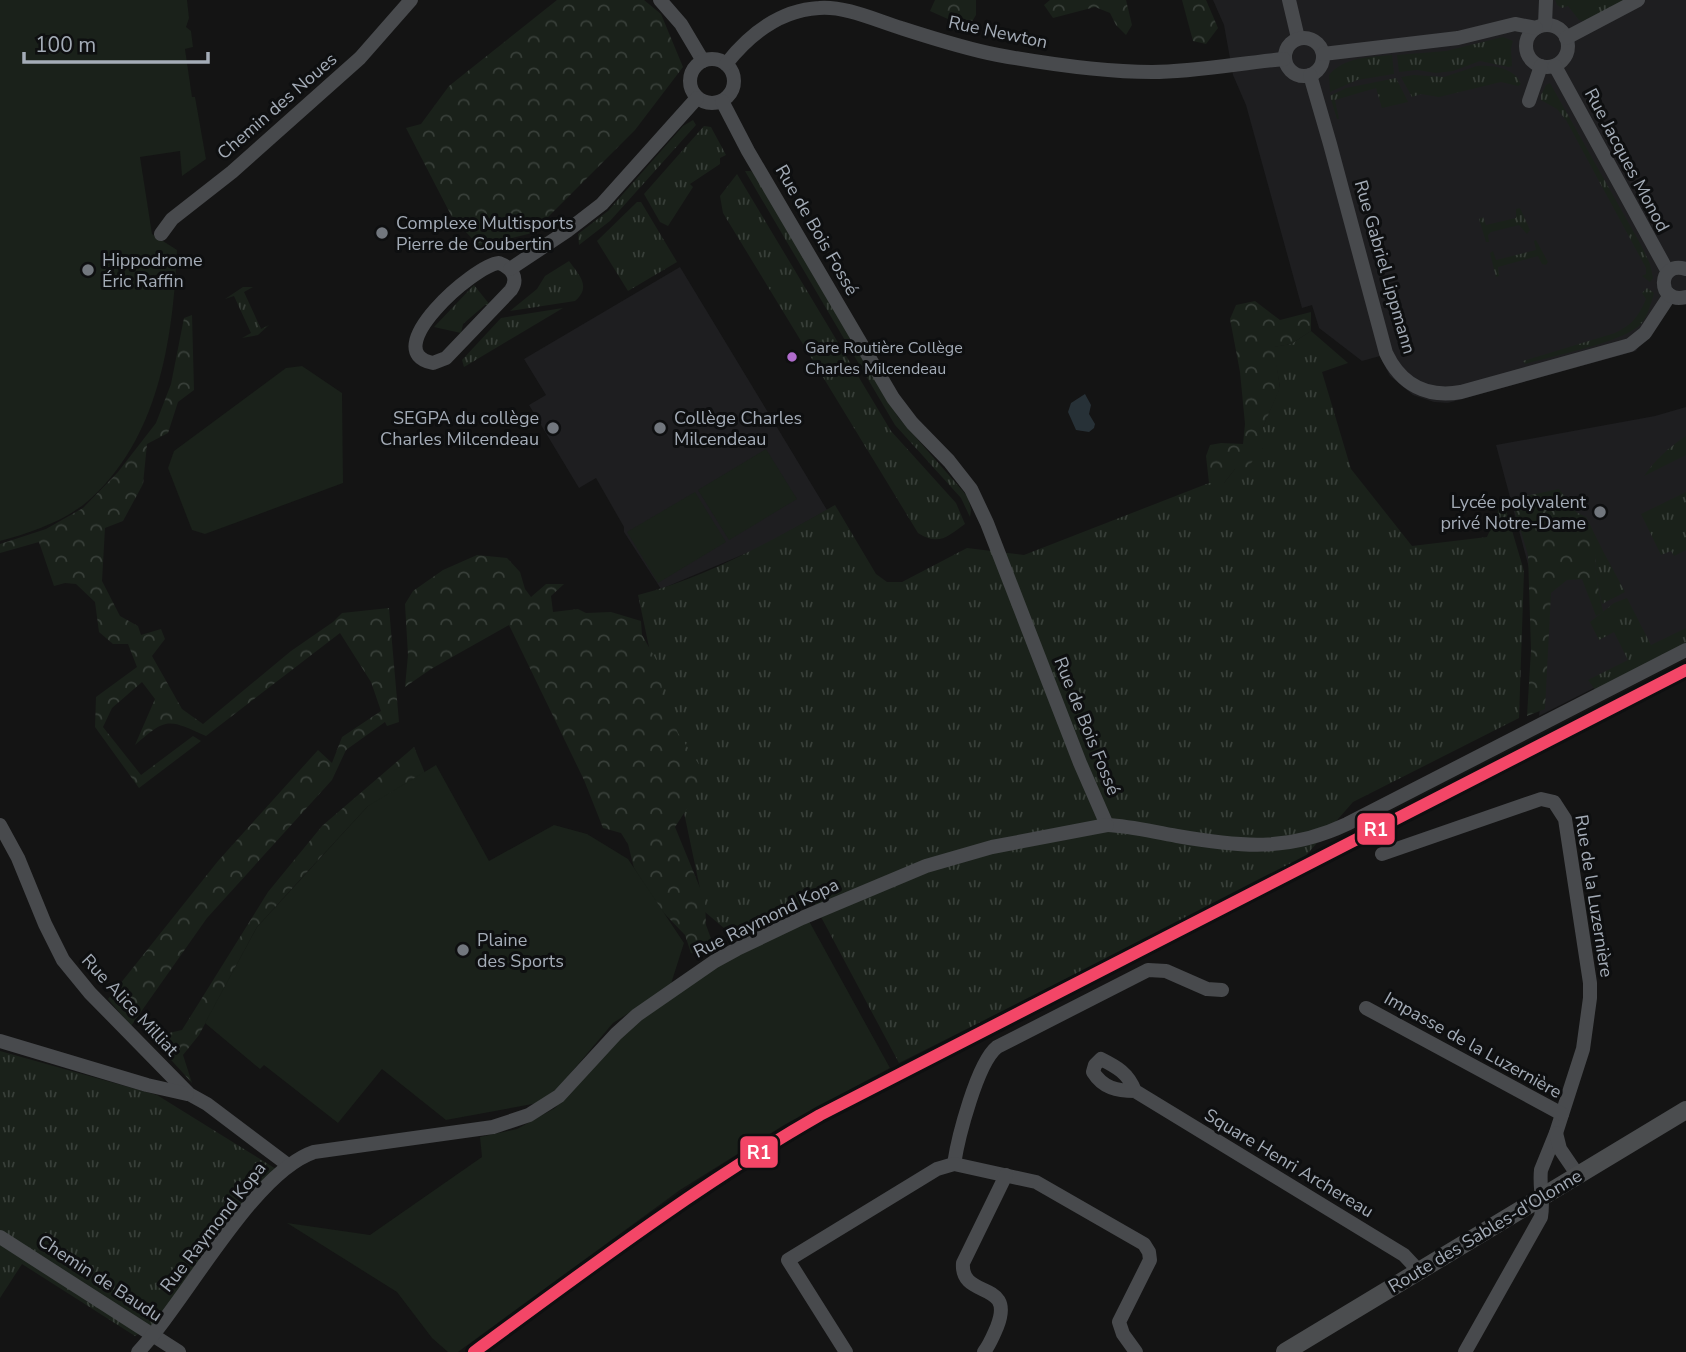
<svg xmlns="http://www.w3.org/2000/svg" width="1686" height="1352" font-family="'Nunito Sans',sans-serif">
  <defs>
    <pattern id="grass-tufts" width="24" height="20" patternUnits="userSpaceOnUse" patternTransform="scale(1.75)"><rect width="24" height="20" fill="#1a211a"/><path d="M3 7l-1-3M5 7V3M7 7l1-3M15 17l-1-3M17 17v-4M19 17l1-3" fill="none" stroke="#383f39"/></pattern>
    <pattern id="forest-crowns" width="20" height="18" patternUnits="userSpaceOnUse" patternTransform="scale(1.75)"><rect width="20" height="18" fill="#1a211a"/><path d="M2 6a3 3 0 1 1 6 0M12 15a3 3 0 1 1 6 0" fill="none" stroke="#383f39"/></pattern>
  </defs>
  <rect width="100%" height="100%" fill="#141414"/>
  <g fill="#1e1e20">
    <polygon points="1213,0 1686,0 1686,303 1670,301 1636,351 1448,403 1434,402 1413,395 1390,376 1380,356 1362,361 1319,328 1312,305 1302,308 1246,105 1233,75 1224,25"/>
    <polygon points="680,267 827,510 761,547 661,589 624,532 624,527 596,478 579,488 529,405 546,395 524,359"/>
    <polygon points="1686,407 1686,641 1539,716 1549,622 1532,579 1496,445 1655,416"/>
  </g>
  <g fill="url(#grass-tufts)">
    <polygon points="1555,0 1628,0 1588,22 1579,20 1568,6 1562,8 1557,5"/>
    <polygon points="1503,37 1513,41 1511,48 1512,66 1509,67 1480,61 1453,71 1436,73 1417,70 1399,72 1397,55 1446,51"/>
    <path d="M1392,55l2,19 -37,6 -27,12 -1,-17c15,-18 41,-18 63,-20z"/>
    <path d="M1477,66c16,-1 38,2 44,18l-3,2 -17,-4 -62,15 -18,-3 -9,3 -11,-20 13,-2 30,2z"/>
    <polygon points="1396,78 1408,102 1382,108 1376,88 1335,100 1339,119 1337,119 1330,96 1346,88"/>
    <polygon points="1550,83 1641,245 1650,264 1653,278 1650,282 1642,276 1646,274 1646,268 1566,120 1557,109 1541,100 1541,95 1546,85"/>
    <polygon points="693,120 696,125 610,221 579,245 578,234 608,211 683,126"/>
    <polygon points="704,126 711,127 726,155 720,158 720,164 690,184 693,187 668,226 660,222 644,194"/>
    <polygon points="745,171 751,171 756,176 898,417 968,497 971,510 970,517 961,498 895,425"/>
    <path d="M737,174l154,257 65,72 9,21c-18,13 -26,22 -47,9l-195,-320 -3,-17z"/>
    <polygon points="637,202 641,202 677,262 628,291 597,241"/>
    <polygon points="1520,208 1530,230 1527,234 1519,225 1491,232 1488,235 1489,242 1486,242 1479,219 1483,217 1486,225 1516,218 1516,209"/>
    <polygon points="1536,240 1548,262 1546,265 1542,264 1538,256 1498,267 1499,276 1496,277 1490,253 1493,251 1496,260 1536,250 1534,241"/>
    <path d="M569,261c10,14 23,26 6,40l-65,10 27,-22 8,-13z"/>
    <polygon points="474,285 490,305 485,305 463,324 461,333 434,327"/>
    <polygon points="243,287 253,287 244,292 261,329 269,325 258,335 242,338 251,333 234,296 225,299"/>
    <path d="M1647,288l7,5c-3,10 -6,23 -13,31 -17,18 -89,32 -116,40l-2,-3 92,-28c17,-8 24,-17 31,-34l-4,-6z"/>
    <polygon points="563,308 464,367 462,360 501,318"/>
    <path d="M1311,331l37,32 -26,9 29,97 61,77 75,-9 16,-37 21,71 -5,147 -166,84 -51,58 -403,203 -87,-163 -81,34 -26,-22 -67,-317c70,-18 135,-55 197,-90l41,69 11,8h15l65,-34 57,7 185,-72h15l11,-14 28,-21v-21l17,-40 -7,-40 18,-3z"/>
    <path d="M1686,436v19l-42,21c11,-16 25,-29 42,-40z"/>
    <polygon points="1686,492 1686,550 1674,556 1671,551 1661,555 1641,514"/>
    <polygon points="1603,551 1625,592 1602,604 1596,577 1595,552"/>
    <polygon points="1627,598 1651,645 1686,628 1686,645 1596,691 1588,680 1628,660 1614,632 1599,640 1590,622 1614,603"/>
    <polygon points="0,1051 157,1095 276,1169 155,1323 135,1336 22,1264 0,1298"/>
  </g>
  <g fill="url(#forest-crowns)">
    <polygon points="557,0 644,0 661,14 683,67 635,130 532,233 479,246 452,217 406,128 421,124 449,86"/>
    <polygon points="935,0 976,0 976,15 968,28 930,11"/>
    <polygon points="1050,0 1126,0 1132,25 1126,35 1116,25 1110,13 1095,7 1053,18 1044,5"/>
    <polygon points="1182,0 1206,0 1218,28 1206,44 1193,41"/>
    <polygon points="1255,301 1280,320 1311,312 1311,331 1291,344 1274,347 1280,388 1263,427 1263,448 1248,467 1235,469 1224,483 1209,483 1206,456 1210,445 1221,443 1243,444 1245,424 1240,372 1230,319 1236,305"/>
    <path d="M192,315l2,75 -16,12 -10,31 -21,11 -4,40 -20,37 -18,7 -3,53 18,35 18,10 3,9 20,-6 4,10 -13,17 30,53 21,15 88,-73 42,-29 9,-9 47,-5 10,114 -12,4 -2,-4 -39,28 -14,30 -125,138 -76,108 -23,-27 110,-138 100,-111 14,13 10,-26 39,-26 -10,-29 -31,-49 -134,103c-38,-17 -39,-19 -71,9l20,-46 -13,-17 -30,26 -9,19 38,48 52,-39 8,5 -62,47 -44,-61 1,-30 41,-30 -9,-23h-15l-14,-12 -4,-30 -19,-18 -11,-1 -11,3 -15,-44 -39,11v-9l46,-15 37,-21 35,-36 38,-49 15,-39 13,-66z"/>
    <polygon points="1559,489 1576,512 1586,517 1603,551 1595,553 1596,577 1603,612 1596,616 1582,579 1567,580 1551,593 1545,709 1527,716 1531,650 1528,555 1515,511 1521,497"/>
    <polygon points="477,555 507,558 520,572 525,589 531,597 546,584 564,584 551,596 553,612 578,609 586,613 611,612 641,621 642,635 661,668 662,695 678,733 702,769 700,789 675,827 705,900 706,925 713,944 709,955 691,953 685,935 660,909 634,868 628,844 621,833 603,828 584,780 509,625 431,669 405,687 408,655 405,604 413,591 443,570"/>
    <polygon points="414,747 432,790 368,806 308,871 257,927 199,1035 183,1055 192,1083 163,1051 160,1035 182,1030 268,892 322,826"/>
  </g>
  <g fill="#1a211a">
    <path d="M0,0h187l2,18 -3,9 5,4 2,16 -8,2 7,48h3l11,62 -24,17 -2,-25 -40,6 12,77 25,16c-4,89 -18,189 -89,251 -25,21 -58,32 -88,40z"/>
    <polygon points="302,366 342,393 343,483 205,534 192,530 168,468 174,451 286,368"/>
    <polygon points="766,449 797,499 729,540 698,490"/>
    <polygon points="695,492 726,542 658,583 627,532"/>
    <polygon points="436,765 489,861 554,825 587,834 628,859 684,943 670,987 613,1023 559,1087 538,1103 446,1120 382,1069 338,1123 264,1065 260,1069 205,1023 257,927 368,806"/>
    <polygon points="809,921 890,1068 784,1125 680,1190 458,1352 448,1352 432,1338 397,1292 287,1223 370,1235 482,1157 480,1137 517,1129 555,1108 627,1030 722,963"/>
  </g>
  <polygon fill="#273137" points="1085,394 1091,405 1089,414 1095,424 1094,428 1089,432 1076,430 1068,412 1071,403"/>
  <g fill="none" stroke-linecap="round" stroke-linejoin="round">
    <g stroke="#484a4d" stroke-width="14">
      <polyline points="660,0 681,24 703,61"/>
      <polyline points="1289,0 1298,38"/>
      <circle cx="1547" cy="46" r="21"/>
      <polyline points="1545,25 1546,0"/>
      <circle cx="1304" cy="57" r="19"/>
      <polyline points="1566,38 1638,0"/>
      <polyline points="1323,54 1458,38 1515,24 1536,28"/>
      <circle cx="712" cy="81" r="22"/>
      <path d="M726,64c23,-29 54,-54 93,-56 27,-2 56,12 82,20 31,10 65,21 97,27 50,9 103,17 154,17 44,0 88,-9 132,-13"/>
      <polyline points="1555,66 1668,272"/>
      <path d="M1310,75l20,69 56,209c15,32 41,45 75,39l169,-47 15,-12 25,-38"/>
      <path d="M722,101l26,50 145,247 19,25 37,38 22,28 16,34 93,240 27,62c24,1 46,7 70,11 63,11 111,16 170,-12l339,-174"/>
      <polyline points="1529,101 1541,66"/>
      <polyline points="161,234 172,219 232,172 360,58 411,0"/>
      <path d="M499,263c13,5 20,15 12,27l-65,68 -13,5c-57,-11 41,-98 66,-100z"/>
      <polyline points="510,269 567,231 602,204 697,98"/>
      <path d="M1686,269c-29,-9 -30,36 0,28"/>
      <polyline points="0,825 18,858 45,924 63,960 90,993 189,1094 207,1104 288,1165"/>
      <path d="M1382,854l159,-55 13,3 11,17 25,164v15l-7,51 -27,84 -15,37c-2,16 3,31 0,47l-76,135"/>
      <polyline points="1366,1008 1562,1114"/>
      <polyline points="0,1041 147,1085 187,1094"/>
      <path d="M1135,1091c-7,-18 -18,-24 -34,-32l-6,6 -2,7c10,16 24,19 42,19l269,164 15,16"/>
      <polyline points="1556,1133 1560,1149 1577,1174"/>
      <path d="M954,1164c4,-26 23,-101 43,-117l151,-77 18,1 41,18 15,1"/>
      <polyline points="0,1237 179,1352"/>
      <path d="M138,1352c48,-50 114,-179 176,-200l179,-25 36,-12 30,-19 57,-62 21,-19 78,-54 22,-12 65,-31 124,-52 66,-19 115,-22"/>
      <polyline points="846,1352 788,1260 937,1169 954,1164 1036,1182 1144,1244 1149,1252 1150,1260 1119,1322 1123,1334 1136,1352"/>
      <path d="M984,1352c6,-8 9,-16 13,-25 19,-48 -37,-27 -34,-64l43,-88"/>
    </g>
    <polyline stroke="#4b4d4f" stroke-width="18" points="1285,1352 1686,1110"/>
    <g stroke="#0e0f10" stroke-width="18">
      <path id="rail-1" d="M474,1352c113,-83 224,-167 346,-237l866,-445"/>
    </g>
    <use href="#rail-1" stroke="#f34667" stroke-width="12"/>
  </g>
  <g fill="#72777e" stroke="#0e0f10" stroke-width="2.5">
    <circle cx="382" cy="233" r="7"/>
    <circle cx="88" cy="270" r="7"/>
    <circle cx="553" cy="428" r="7"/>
    <circle cx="660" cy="428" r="7"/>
    <circle cx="1600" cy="512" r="7"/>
    <circle cx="463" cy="950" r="7"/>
  </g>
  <circle fill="#b06ccc" stroke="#0e0f10" stroke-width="2.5" cx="792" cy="357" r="6"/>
  <g text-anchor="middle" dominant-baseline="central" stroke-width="6" stroke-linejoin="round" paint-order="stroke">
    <g font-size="16" fill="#a4acb7" stroke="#0e0f10" text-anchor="start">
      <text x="805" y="348">Gare Routière Collège<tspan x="805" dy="21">Charles Milcendeau</tspan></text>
    </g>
    <g font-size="18" fill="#a4acb7" stroke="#0e0f10">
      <text transform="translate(998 32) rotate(12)">Rue Newton</text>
      <text transform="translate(277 106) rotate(-41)">Chemin des Noues</text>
      <text transform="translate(1627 160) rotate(62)">Rue Jacques Monod</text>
      <text transform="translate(817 230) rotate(60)">Rue de Bois Fossé</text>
      <text transform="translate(1385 267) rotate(74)">Rue Gabriel Lippmann</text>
      <text transform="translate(1087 726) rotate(68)">Rue de Bois Fossé</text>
      <text transform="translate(1594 896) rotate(81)">Rue de la Luzernière</text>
      <text transform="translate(766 918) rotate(-26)">Rue Raymond Kopa</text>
      <text transform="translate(130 1005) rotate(47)">Rue Alice Milliat</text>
      <text transform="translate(1473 1045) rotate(29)">Impasse de la Luzernière</text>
      <text transform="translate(1289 1163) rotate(31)">Square Henri Archereau</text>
      <text transform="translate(213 1227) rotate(-52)">Rue Raymond Kopa</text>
      <text transform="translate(1485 1231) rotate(-31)">Route des Sables-d'Olonne</text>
      <text transform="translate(100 1278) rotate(33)">Chemin de Baudu</text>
    </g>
    <g font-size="18" fill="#a4acb7" stroke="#0e0f10" text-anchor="start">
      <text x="396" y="223">Complexe Multisports<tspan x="396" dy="21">Pierre de Coubertin</tspan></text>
      <text x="102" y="260">Hippodrome<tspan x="102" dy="21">Éric Raffin</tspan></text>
      <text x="539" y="418" text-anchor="end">SEGPA du collège<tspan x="539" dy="21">Charles Milcendeau</tspan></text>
      <text x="674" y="418">Collège Charles<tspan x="674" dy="21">Milcendeau</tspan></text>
      <text x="1586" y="502" text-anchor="end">Lycée polyvalent<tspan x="1586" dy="21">privé Notre-Dame</tspan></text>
      <text x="477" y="940">Plaine<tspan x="477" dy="21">des Sports</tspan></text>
    </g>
  </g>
  <g stroke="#0e0f10" stroke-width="2.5">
    <rect x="1356" y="812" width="40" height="34" rx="7" fill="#f34667"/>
    <rect x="739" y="1135" width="40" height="34" rx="7" fill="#f34667"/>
  </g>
  <g font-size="19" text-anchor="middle" font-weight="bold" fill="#fff">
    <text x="1376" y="836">R1</text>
    <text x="759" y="1159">R1</text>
  </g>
  <path d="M24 52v10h184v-10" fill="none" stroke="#a4acb7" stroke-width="3.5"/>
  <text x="35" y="52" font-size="21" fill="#a4acb7" stroke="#0e0f10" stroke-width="5" paint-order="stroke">100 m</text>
</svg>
